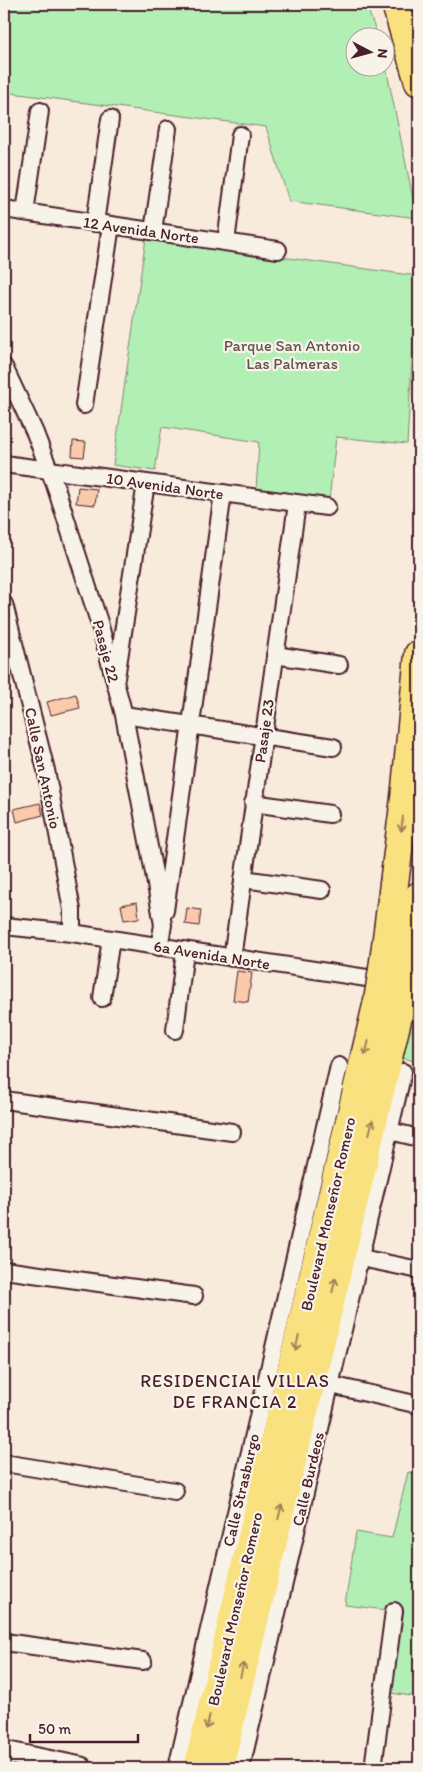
<svg xmlns="http://www.w3.org/2000/svg" width="423" height="1772" font-family="Itim,sans-serif">
  <rect width="100%" height="100%" fill="#f8ebdc"/>
  <filter id="ink" filterUnits="userSpaceOnUse"><feTurbulence type="fractalNoise" baseFrequency=".02" numOctaves="2"/><feDisplacementMap in="SourceGraphic" scale="10" xChannelSelector="R" yChannelSelector="G"/><feConvolveMatrix kernelMatrix="1 2 1 2 8 2 1 2 1" color-interpolation-filters="sRGB"/></filter>
  <g filter="url(#ink)">
    <g fill="#b2efb5" stroke="#7e8770">
      <polygon points="4,4 366,4 378,37 356,38 356,68 386,67 417,218 289,201 266,127 4,92"/>
      <polygon points="146,238 417,276 407,444 336,437 329,501 256,491 259,442 162,427 155,471 113,465"/>
      <polygon points="415,991 419,992 419,1062 403,1058"/>
      <polygon points="408,1472 419,1474 419,1697 383,1692 394,1611 345,1605 356,1532 392,1538"/>
    </g>
    <g fill="#fbcaaa" stroke="#4a1f2b">
      <polygon points="73,441 86,442 84,457 72,456"/>
      <polygon points="78,487 97,489 95,505 76,503"/>
      <polygon points="76,694 80,708 51,715 47,702"/>
      <polygon points="40,803 43,815 17,822 14,809"/>
      <polygon points="137,902 139,918 124,920 121,905"/>
      <polygon points="187,908 201,910 199,926 185,924"/>
      <polygon points="237,971 252,973 248,1002 233,1000"/>
    </g>
    <g fill="none" stroke-linecap="round" stroke-linejoin="round">
      <g stroke="#4a1f2b" stroke-width="20">
        <g id="minor">
          <polyline points="4,209 278,250"/>
          <polyline points="25,212 40,111"/>
          <polyline points="95,223 110,119"/>
          <polyline points="153,231 168,129"/>
          <polyline points="226,242 240,135"/>
          <polyline points="4,367 35,433 55,485 99,622 124,715 154,873 163,925 159,947"/>
          <polyline points="84,405 111,225"/>
          <polyline points="4,464 327,507"/>
          <polyline points="4,604 46,770 72,910 72,933"/>
          <polyline points="275,655 339,665"/>
          <polyline points="116,678 146,483"/>
          <polyline points="124,715 333,747"/>
          <polyline points="253,803 330,814"/>
          <polyline points="243,879 322,890"/>
          <polyline points="165,911 223,493"/>
          <polyline points="4,926 72,933 419,986"/>
          <polyline points="232,958 297,504"/>
          <polyline points="102,998 111,939"/>
          <polyline points="175,1030 185,951"/>
          <polyline points="4,1100 232,1132"/>
          <polyline points="390,1131 419,1138"/>
          <polyline points="361,1258 419,1270"/>
          <polyline points="4,1270 194,1296"/>
          <polyline points="331,1385 419,1405"/>
          <polyline points="4,1463 175,1491"/>
          <polyline points="4,1642 143,1661"/>
          <polyline points="177,1768 339,1066"/>
          <polyline points="241,1768 403,1072"/>
          <polyline points="373,1768 394,1611"/>
        </g>
      </g>
      <g stroke="#4a1f2b" stroke-width="25">
        <polyline id="tertiary" points="4,1752 81,1768"/>
      </g>
      <g stroke="#4a1f2b" stroke-width="31">
        <g id="trunk">
          <polyline points="396,4 419,82"/>
          <polyline points="383,969 405,798 419,654"/>
          <polyline points="406,974 419,896"/>
          <polyline points="198,1768 378,1001"/>
          <polyline points="219,1768 401,1003"/>
        </g>
      </g>
      <use href="#minor" stroke="#f7f3e8" stroke-width="16"/>
      <use href="#tertiary" stroke="#f7f3e8" stroke-width="21"/>
      <use href="#trunk" stroke="#fae180" stroke-width="28"/>
      <g stroke="#4a1f2b" stroke-width="31" stroke-linecap="butt">
        <g id="trunk-bridge">
          <polyline points="378,1001 383,969"/>
          <polyline points="401,1003 406,974"/>
        </g>
      </g>
      <use href="#trunk-bridge" stroke="#fae180" stroke-width="28"/>
    </g>
    <defs><path id="oneway-shaft" d="M-6 0H5M1.5-3L5.5 0L1.5 3" fill="none" stroke-width="1.6" stroke-linecap="round" stroke-linejoin="round" transform="scale(1.25)"/></defs>
    <g stroke="#a28056">
      <use href="#oneway-shaft" transform="translate(402 824) rotate(97)"/>
      <use href="#oneway-shaft" transform="translate(367 1048) rotate(103)"/>
      <use href="#oneway-shaft" transform="translate(371 1127) rotate(-76)"/>
      <use href="#oneway-shaft" transform="translate(334 1285) rotate(-77)"/>
      <use href="#oneway-shaft" transform="translate(297 1343) rotate(103)"/>
      <use href="#oneway-shaft" transform="translate(280 1512) rotate(-76)"/>
      <use href="#oneway-shaft" transform="translate(242 1670) rotate(-77)"/>
      <use href="#oneway-shaft" transform="translate(208 1722) rotate(103)"/>
    </g>
  </g>
  <g text-anchor="middle" dominant-baseline="central" stroke-width="4.5" stroke-linejoin="round" paint-order="stroke">
    <g font-size="16" fill="#4a1f2b" stroke="#f7f3e8">
      <text transform="translate(141 230) rotate(8)">12 Avenida Norte</text>
      <text transform="translate(165 486) rotate(8)">10 Avenida Norte</text>
      <text transform="translate(106 651) rotate(75)">Pasaje 22</text>
      <text transform="translate(264 731) rotate(-82)">Pasaje 23</text>
      <text transform="translate(43 768) rotate(78)">Calle San Antonio</text>
      <text transform="translate(212 955) rotate(9)">6a Avenida Norte</text>
      <text transform="translate(328 1214) rotate(-77)">Boulevard Monseñor Romero</text>
      <text transform="translate(308 1479) rotate(-77)">Calle Burdeos</text>
      <text transform="translate(241 1490) rotate(-77)">Calle Strasburgo</text>
      <text transform="translate(235 1609) rotate(-77)">Boulevard Monseñor Romero</text>
    </g>
    <g font-size="16" fill="#64534e" stroke="#f7f3e8">
      <text x="292" y="345">Parque San Antonio<tspan x="292" dy="18">Las Palmeras</tspan></text>
    </g>
    <g font-size="18" letter-spacing="1" fill="#4a1f2b" stroke="#f7f3e8">
      <text x="235" y="1381">RESIDENCIAL VILLAS<tspan x="235" dy="21">DE FRANCIA 2</tspan></text>
    </g>
  </g>
  <rect width="423" height="1772" fill="none" stroke="#f7f3e8" stroke-width="20"/>
  <rect x="10" y="10" width="403" height="1752" fill="none" stroke="#4a1f2b" stroke-width="2" filter="url(#ink)"/>
  <g transform="translate(370 52) rotate(96)"><circle r="24" fill="#f7f3e8" stroke="#b29e9c"/>
  <path d="M0-4L9 19L0 12L-9 19Z" fill="#4a1f2b"/>
  <text y="-8" font-size="14" font-weight="bold" text-anchor="middle" fill="#4a1f2b">N</text>
  </g>
  <path d="M30 1734v8h108v-8" fill="none" stroke="#4a1f2b" stroke-width="2.5"/>
  <text x="38" y="1734" font-size="15" fill="#4a1f2b" stroke="#f7f3e8" stroke-width="4" paint-order="stroke">50 m</text>
</svg>
